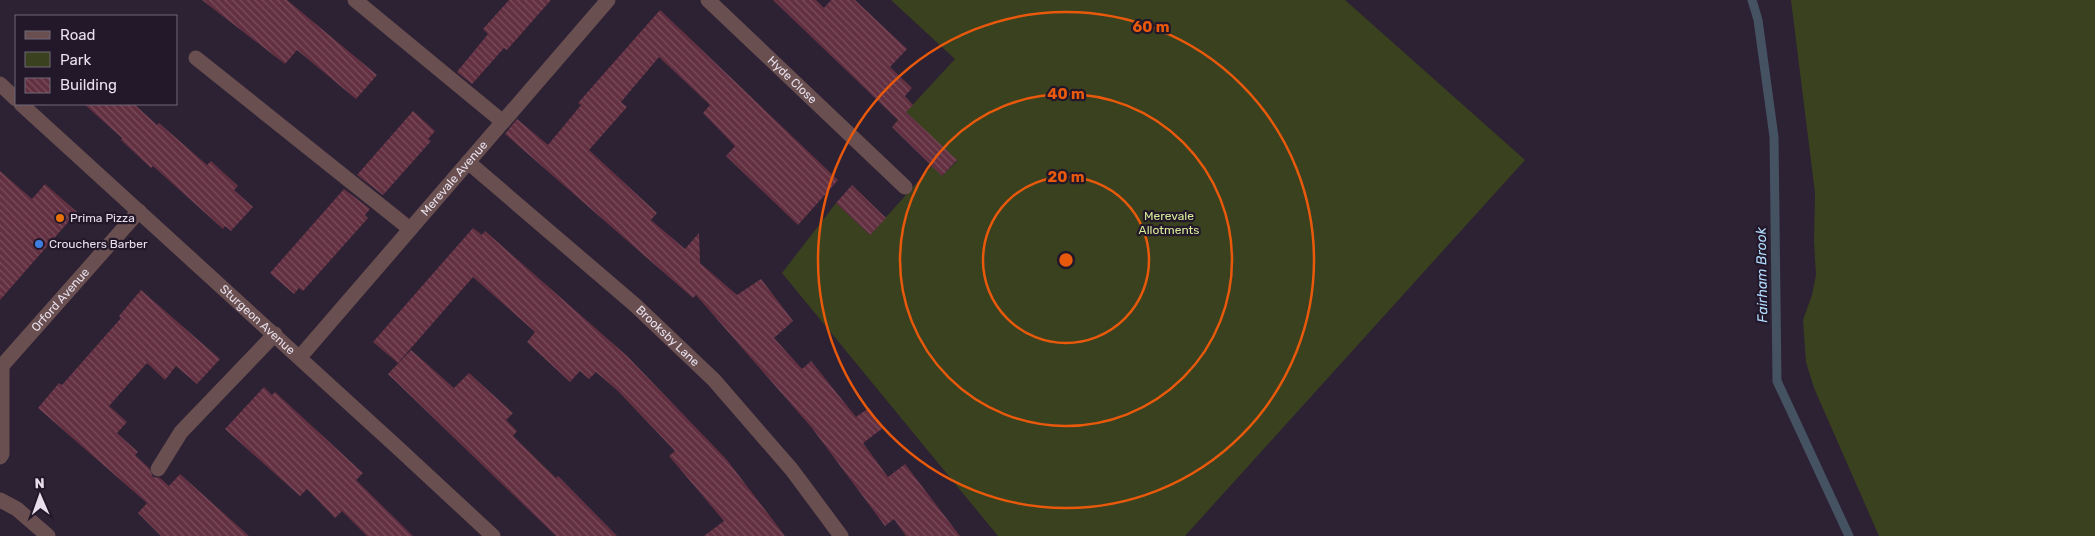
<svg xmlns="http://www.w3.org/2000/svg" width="2095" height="536" font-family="Rubik,sans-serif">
  <defs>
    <pattern id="building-back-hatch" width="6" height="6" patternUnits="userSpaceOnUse" patternTransform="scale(1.25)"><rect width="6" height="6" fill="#633041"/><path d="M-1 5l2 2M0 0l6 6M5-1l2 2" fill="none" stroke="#794e5d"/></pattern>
  </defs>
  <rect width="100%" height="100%" fill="#2d2134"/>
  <g fill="#3a411f">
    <polygon points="891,0 1345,0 1525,160 1185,536 998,536 782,273 836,203 870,235 932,166 942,176 957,161 906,112 955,59"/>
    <polygon points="1791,0 2095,0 2095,536 1879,536 1814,388 1806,362 1803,320 1812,295 1816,275 1814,242 1815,193"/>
  </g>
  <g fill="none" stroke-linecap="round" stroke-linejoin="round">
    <polyline stroke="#455262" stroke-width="9" points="1752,0 1758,20 1774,137 1777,381 1849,536"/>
  </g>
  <g fill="url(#building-back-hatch)">
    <polygon points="202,0 287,0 377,75 356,99 297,50 285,64"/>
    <polygon points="509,0 551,0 507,50 504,48 472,84 457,72 488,34 483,29"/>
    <polygon points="773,0 816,0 824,8 831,0 855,0 907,49 890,67 912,88 905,96 913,105 906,112 957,160 942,176 892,127 898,120"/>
    <polygon points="660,10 838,180 798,225 726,156 735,146 703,113 710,105 659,57 621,102 627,107 589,150 657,213 651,220 685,249 699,233 700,263 737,295 761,279 793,321 774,338 802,369 811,361 856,417 869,408 883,428 863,443 888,477 905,464 960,536 906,536 894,519 885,526 812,428 696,295 693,298 505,134 517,119 548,145 581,105 578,103"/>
    <polygon points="84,104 134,104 157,125 159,123 207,165 211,161 238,186 234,190 253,207 231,231 225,226 223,229 153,166 151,168 121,140 122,138"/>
    <polygon points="413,111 435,131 428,139 431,141 383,195 357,175"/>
    <polygon points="0,171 32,199 45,184 77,212 0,300"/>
    <polygon points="852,185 886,218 870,235 836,203"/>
    <polygon points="344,189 370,209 365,215 368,218 303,291 299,288 294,294 270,273"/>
    <polygon points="473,228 482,235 485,231 627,356 727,460 785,536 704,536 724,521 669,456 675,451 618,391 596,372 589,379 580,371 570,382 527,342 535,332 473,277 398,363 373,342"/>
    <polygon points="141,290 220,359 197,384 176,366 165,380 147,363 109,406 127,422 117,433 138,452 135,455 149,468 153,477 160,478 169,486 180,474 249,536 161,536 138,513 147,503 38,408 59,383 62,385 121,318 119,316"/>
    <polygon points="411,350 454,388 469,373 513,413 506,420 517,431 513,436 556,478 558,476 617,536 556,536 388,374"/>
    <polygon points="264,387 272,395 275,392 363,473 356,480 413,536 367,536 342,511 335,518 307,489 300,496 225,429"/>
  </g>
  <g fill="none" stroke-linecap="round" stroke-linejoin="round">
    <g stroke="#694f50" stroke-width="15">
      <polyline points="355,0 503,122"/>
      <path id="s1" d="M708,0l197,187"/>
      <polyline points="196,58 410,229"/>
      <polyline points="0,84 16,99"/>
      <path id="s2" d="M21,104l376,343 96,89"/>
      <path id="s3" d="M468,162l167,143 79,75 78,90 49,66"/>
      <path id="s4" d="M300,357l308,-357"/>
      <path id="s5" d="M0,368l139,-157"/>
      <polyline points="0,457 2,454 2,367"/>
      <polyline points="158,469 181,432 275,334"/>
      <polyline points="0,500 17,509 48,536"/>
    </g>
  </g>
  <g fill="none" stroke="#e8590c" stroke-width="2.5">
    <circle cx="1066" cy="260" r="83"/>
    <circle cx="1066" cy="260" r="166"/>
    <circle cx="1066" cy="260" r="248"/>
  </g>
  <circle fill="#e8710a" stroke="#23182a" stroke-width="2" cx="60" cy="218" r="5"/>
  <circle fill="#3f7fe0" stroke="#23182a" stroke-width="2" cx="39" cy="244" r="5"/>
  <g text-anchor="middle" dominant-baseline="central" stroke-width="4.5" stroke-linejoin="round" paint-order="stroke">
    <g font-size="12" fill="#e7dfec" stroke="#23182a">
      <text stroke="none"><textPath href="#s1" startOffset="116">Hyde Close</textPath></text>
      <text stroke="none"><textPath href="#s4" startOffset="236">Merevale Avenue</textPath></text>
      <text stroke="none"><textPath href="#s5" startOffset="91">Orford Avenue</textPath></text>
      <text stroke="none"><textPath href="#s2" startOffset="320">Sturgeon Avenue</textPath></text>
      <text stroke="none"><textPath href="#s3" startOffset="265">Brooksby Lane</textPath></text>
    </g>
    <g font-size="12" fill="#d7eb98" stroke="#23182a">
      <text x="1169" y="216">Merevale<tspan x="1169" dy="14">Allotments</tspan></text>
    </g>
    <g font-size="12" fill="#e7dfec" stroke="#23182a" text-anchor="start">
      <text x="70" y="218">Prima Pizza</text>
      <text x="49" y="244">Crouchers Barber</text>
    </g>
    <g font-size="14" font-style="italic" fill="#b2ddff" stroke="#23182a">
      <text transform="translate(1762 275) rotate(-91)">Fairham Brook</text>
    </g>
  </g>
  <circle cx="1066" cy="260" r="8" fill="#e8590c" stroke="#23182a" stroke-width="2.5"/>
  <g font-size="15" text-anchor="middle" font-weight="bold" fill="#e8590c" stroke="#23182a" stroke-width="4.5" stroke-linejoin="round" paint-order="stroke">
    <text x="1151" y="32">60 m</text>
    <text x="1066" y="99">40 m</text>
    <text x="1066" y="182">20 m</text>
  </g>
  <rect x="15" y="15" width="162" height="90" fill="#23182a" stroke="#716878"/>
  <rect x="25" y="31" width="25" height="8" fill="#694f50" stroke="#716878"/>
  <text x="60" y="40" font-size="15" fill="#e7dfec">Road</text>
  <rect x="25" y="52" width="25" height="15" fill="#3a411f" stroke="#716878"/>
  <text x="60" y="65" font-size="15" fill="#e7dfec">Park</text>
  <rect x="25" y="78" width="25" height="15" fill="url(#building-back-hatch)" stroke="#716878"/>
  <text x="60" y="90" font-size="15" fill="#e7dfec">Building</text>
  <g transform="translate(40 496) rotate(358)" stroke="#23182a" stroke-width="4" paint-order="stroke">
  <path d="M0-4L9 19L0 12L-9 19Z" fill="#e7dfec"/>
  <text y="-8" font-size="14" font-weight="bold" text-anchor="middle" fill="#e7dfec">N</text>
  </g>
</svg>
